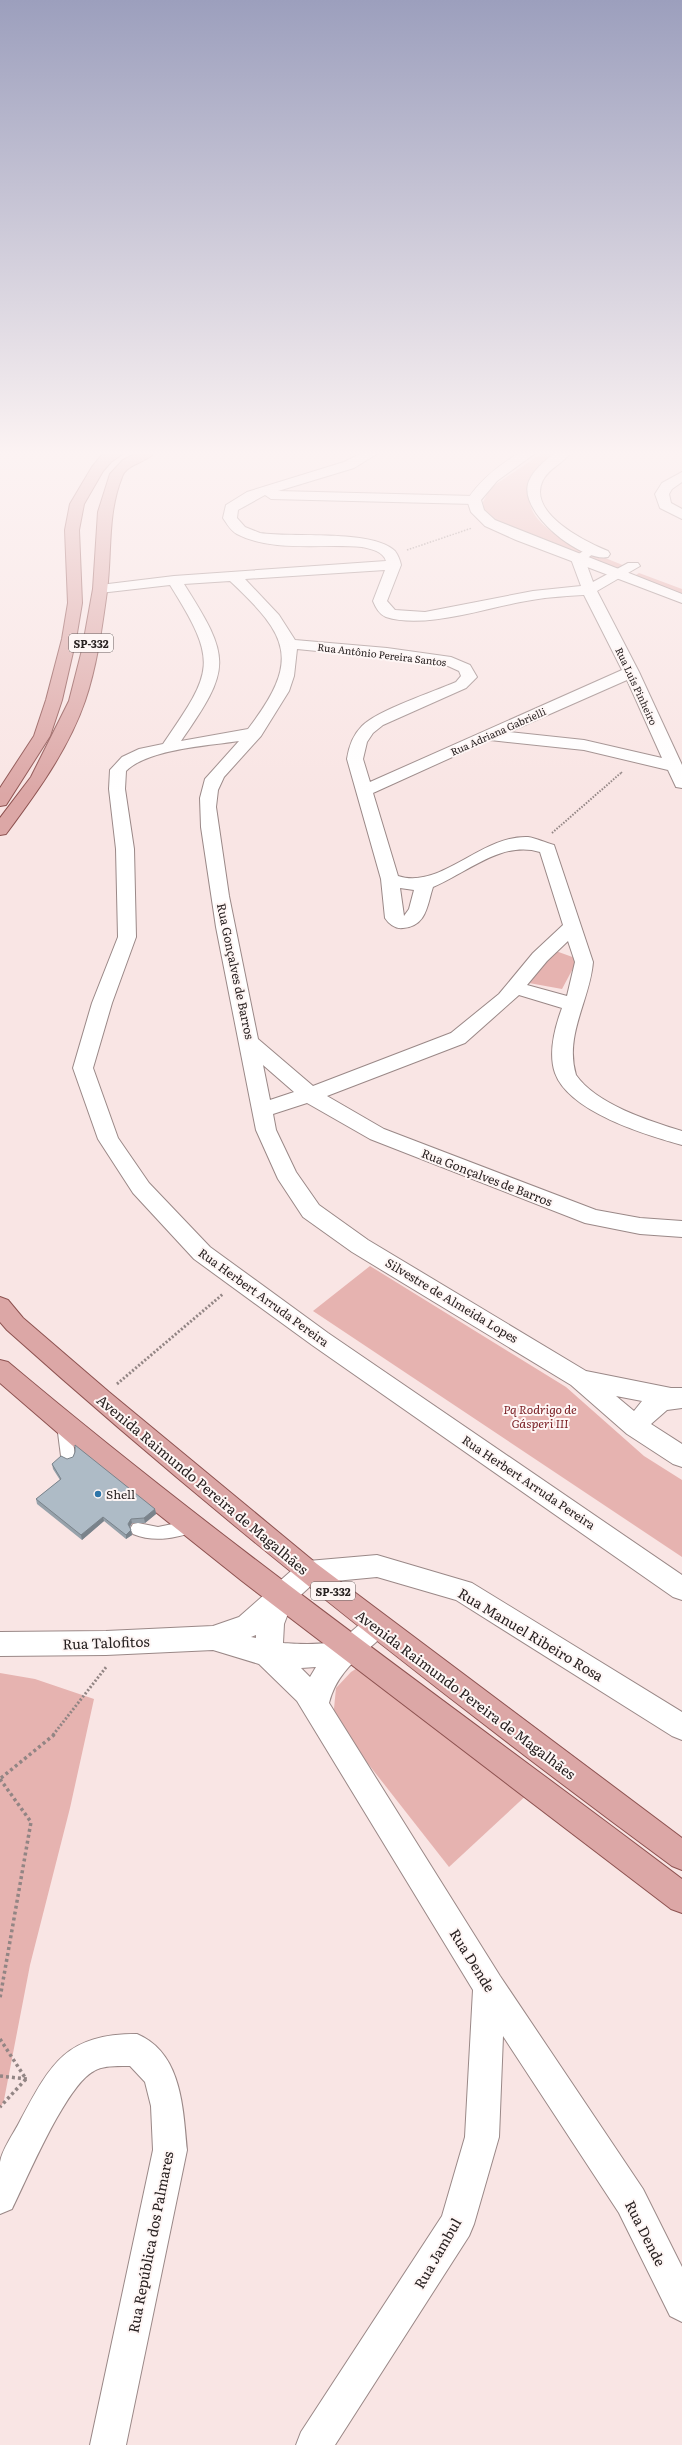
<svg xmlns="http://www.w3.org/2000/svg" width="682" height="2445" font-family="Literata,serif">
  <rect width="100%" height="100%" fill="#f9e5e4"/>
  <g fill="#e6b3b0">
    <path d="M544,452h15c-7,8 -25,25 -28,33 -11,35 29,52 53,65l-9,5 -76,-31 -15,-13 -1,-9 7,-14z"/>
    <polygon points="593,553 625,566 620,572 585,559"/>
    <polygon points="639,573 682,589 682,596 633,577"/>
    <polygon points="553,950 578,959 562,989 529,983"/>
    <polygon points="370,1266 566,1387 644,1456 682,1480 682,1557 313,1311"/>
    <polygon points="373,1658 531,1791 449,1867 333,1719 336,1688 351,1672"/>
    <polygon points="0,1673 35,1679 94,1699 70,1808 30,1965 4,2100 0,2109"/>
  </g>
  <g fill="none" stroke-linecap="round" stroke-linejoin="round">
    <g stroke="#9a8887" stroke-width="2">
      <g id="lane">
        <polygon points="64,1419 69,1421 71,1425 75,1456 73,1460 68,1462 63,1460 61,1456 57,1425 59,1421"/>
        <path d="M192,1520l5,1 3,5 -3,5c-22,7 -42,12 -64,3l-3,-5 3,-5 5,-1 20,4z"/>
      </g>
    </g>
    <g stroke="#9a8887" stroke-width="2">
      <g id="street">
        <path d="M364,452h16l-26,16 -76,23 196,5 7,4 -7,4 -203,-5 -6,-4 -27,15 -1,8 8,9 15,6c32,5 112,-4 135,18 3,4 5,9 6,14l-14,36 8,9 30,2 108,-21 48,-5 -10,-27 20,-13 7,4 -13,10 8,22 35,-19h10l2,3 -43,25 42,81 43,93v23l-6,-1 -8,-17 -84,-20 -94,-10 -117,53 25,83c43,14 83,-41 130,-39 8,1 18,6 26,8l39,117c-3,38 -29,73 -17,113 20,29 73,46 106,56v14c-36,-10 -113,-33 -127,-72 -7,-20 0,-46 7,-65l-43,-13 -54,48 -138,53 57,33 212,81 44,8 42,3v16l-42,-3 -55,-11 -215,-84 -63,-36 -34,11 3,16 20,42 23,33 49,35 218,131 85,17h11v20l-15,2 -16,14 31,20v23l-9,-3 -46,-30 -56,-49 -219,-133 -49,-35 -25,-38 -22,-49 -40,-203 -15,-100 -1,-29 5,-19 34,-38c-32,5 -91,8 -113,30l-1,18 9,60 2,88 -24,66 -19,65 25,70 31,45 61,64 118,86 354,242v25l-9,-3 -361,-252 -118,-86 -61,-66 -35,-54 -25,-71 19,-65 26,-66 -2,-88 -7,-60 1,-19 12,-13 17,-8 24,-5c50,-73 56,-81 7,-159l-70,8 -7,-4 7,-4 74,-9 212,-15c-3,-10 -15,-12 -24,-14 -39,-4 -89,6 -125,-13 -6,-3 -10,-10 -14,-16l3,-13 21,-13 97,-30zM385,570l-12,31c3,7 6,13 13,16 40,13 105,-11 146,-17 17,-3 35,-4 52,-5l38,75 -252,112 -7,-23 4,-17 6,-9 10,-8 83,-37 11,-11 -7,-12 -19,-8 -64,-9 -92,-8 -16,-25 -34,-36zM230,581c59,55 71,79 18,148l-67,12c51,-73 50,-83 3,-157zM297,649l90,9 61,8 11,5 2,5 -5,6c-23,10 -78,28 -94,44 -9,9 -13,20 -15,33l34,120 4,39c4,6 10,11 18,10 24,-2 24,-23 30,-41 34,-14 69,-47 107,-35l23,73 -30,28 -34,41 -48,39 -138,53 -55,-47 -29,-143 -13,-89 2,-17 6,-13 37,-41 28,-45 5,-15zM627,680l35,78 -78,-18 -75,-8zM400,888l14,2 -5,19 -5,7zM568,941l7,21 -8,34 -40,-11 20,-24zM263,1065l31,27 -24,8zM616,1396l26,5 -8,10z"/>
        <polygon points="682,472 682,482 672,489 669,494 671,503 682,509 682,519 660,508 655,494 662,483"/>
        <path d="M377,1555l95,28 210,129v28l-10,-4 -216,-136 -79,-23 -63,6 -22,20 -8,21 -1,19c14,1 45,3 58,-4 13,-7 21,-20 35,-25l10,4 3,8c-4,10 -12,15 -21,23 -18,15 -33,30 -39,54l171,273 143,213 39,78v55l-12,-6 -51,-103 -116,-177 -4,101 -25,87 -5,12 -134,209h-39l5,-13 141,-216 23,-79 8,-147 -176,-289 -38,-37 -46,-14 -107,5 -106,1v-24l106,-1 107,-5 26,-9 60,-53 9,-3zM256,1635v3l-5,-1zM316,1667l-6,10 -9,-9z"/>
        <path d="M137,2034c45,19 46,74 50,116l-61,295h-36l63,-295 -2,-44 -6,-24 -15,-16c-11,0 -26,-1 -36,5 -28,14 -67,108 -82,138l-12,5c0,-17 0,-35 0,-52 2,-13 14,-29 20,-41 31,-58 46,-87 117,-87z"/>
      </g>
    </g>
    <g stroke="#9a8887" stroke-width="2">
      <g id="secondary">
        <path d="M521,452h16l-40,29 -16,19 3,10 11,10 187,74v9l-166,-63 -31,-14 -14,-14 -4,-12c14,-21 32,-35 54,-48z"/>
        <path d="M556,452h15c-8,12 -21,15 -28,28 -17,33 43,62 65,71l2,3 -2,3c-25,6 -92,-45 -79,-76 6,-13 17,-21 27,-29z"/>
      </g>
    </g>
    <g stroke="#8d5250" stroke-width="2">
      <g id="primary">
        <polygon points="109,452 125,452 111,462 103,471 84,504 79,530 82,603 76,639 62,700 50,736 6,805 0,806 0,788 34,736 46,700 62,639 68,603 65,530 70,504 92,467 101,456"/>
        <path d="M139,452h16c-8,11 -28,11 -33,25 -15,37 -10,76 -15,114 -5,36 -10,75 -22,110 -17,49 -48,91 -79,133l-6,1v-17l31,-41 38,-76 13,-51 11,-61 5,-77 12,-38 13,-14z"/>
        <path d="M0,1297l8,3 15,18 86,74 208,172 365,274v32l-10,-4c-229,-169 -453,-346 -665,-536l-7,-8z"/>
        <path d="M0,1360l8,2c217,183 448,346 674,517v34l-11,-4 -429,-328 -169,-135 -73,-63z"/>
      </g>
    </g>
    <g stroke="#928584" stroke-width="1.5" stroke-dasharray="1.5 1.5" stroke-linecap="butt">
      <polyline points="407,550 472,528"/>
      <polyline points="621,773 623,771"/>
    </g>
    <polyline stroke="#928584" stroke-width="2" stroke-dasharray="1.5 1.5" stroke-linecap="butt" points="552,833 622,772"/>
    <g stroke="#928584" stroke-width="3" stroke-dasharray="2 2" stroke-linecap="butt">
      <polyline points="117,1384 223,1294"/>
      <polyline points="53,1735 107,1666"/>
    </g>
    <g stroke="#928584" stroke-width="3.5" stroke-dasharray="3 3" stroke-linecap="butt">
      <polyline points="1,1778 55,1734"/>
      <polyline points="0,1779 31,1822 0,1998"/>
      <polyline points="0,2039 26,2079 0,2107"/>
      <polyline points="0,2076 27,2079"/>
    </g>
    <use href="#lane" fill="#fff" fill-rule="evenodd"/>
    <use href="#street" fill="#fff" fill-rule="evenodd"/>
    <use href="#secondary" fill="#fff" fill-rule="evenodd"/>
    <use href="#primary" fill="#dca7a6" fill-rule="evenodd"/>
  </g>
  <polygon fill="#96a1aa" points="52,1464 155,1509 156,1514 145,1523 132,1523 130,1527 131,1530 132,1535 126,1539 104,1521 82,1540 37,1504 36,1499 60,1480 53,1469"/>
  <g fill="#7a838b">
    <polygon points="155,1509 156,1514 145,1523 144,1518"/>
    <polygon points="103,1517 104,1521 82,1540 81,1535"/>
    <polygon points="131,1519 132,1523 129,1528 128,1524"/>
    <polygon points="131,1530 132,1535 126,1539 126,1535"/>
  </g>
  <polygon fill="#aebbc6" stroke="#7a838b" points="75,1445 155,1509 144,1518 131,1519 128,1524 131,1530 126,1535 103,1517 81,1535 36,1499 61,1479 52,1464 61,1456 67,1459 73,1457 75,1452"/>
  <linearGradient id="sky" x2="0" y2="1"><stop stop-color="#9c9fbd"/><stop offset="0.57" stop-color="#fcf3f3"/><stop offset="1" stop-color="#fcf3f3" stop-opacity="0"/></linearGradient>
  <rect width="682" height="795" fill="url(#sky)"/>
  <circle fill="#2d75a9" stroke="#fef6f5" stroke-width="1.5" cx="98" cy="1494" r="4"/>
  <g text-anchor="middle" dominant-baseline="central" stroke-width="4" stroke-linejoin="round" paint-order="stroke">
    <g font-size="10" fill="#282121" stroke="#fef6f5">
      <text transform="translate(382 654) rotate(7)">Rua Antônio Pereira Santos</text>
      <text transform="translate(637 686) rotate(65)">Rua Luís Pinheiro</text>
      <text transform="translate(498 731) rotate(-24)">Rua Adriana Gabrielli</text>
    </g>
    <g fill="#fef6f5" stroke="#686161" stroke-width="1">
      <rect x="69" y="634" width="44" height="18" rx="3"/>
      <rect x="311" y="1582" width="44" height="18" rx="3"/>
    </g>
    <g font-size="11" font-weight="bold" fill="#282121">
      <text x="91" y="643">SP-332</text>
      <text x="333" y="1591">SP-332</text>
    </g>
    <g font-size="12" fill="#282121" stroke="#fef6f5">
      <text transform="translate(236 971) rotate(78)">Rua Gonçalves de Barros</text>
      <text transform="translate(487 1177) rotate(21)">Rua Gonçalves de Barros</text>
      <text transform="translate(264 1297) rotate(36)">Rua Herbert Arruda Pereira</text>
      <text transform="translate(452 1300) rotate(31)">Silvestre de Almeida Lopes</text>
      <text transform="translate(529 1482) rotate(34)">Rua Herbert Arruda Pereira</text>
    </g>
    <g font-size="12" font-style="italic" fill="#7b2126" stroke="#fef6f5">
      <text x="540" y="1409">Pq Rodrigo de<tspan x="540" dy="14">Gásperi III</tspan></text>
    </g>
    <g font-size="12" fill="#282121" stroke="#fef6f5" text-anchor="start">
      <text x="106" y="1494">Shell</text>
    </g>
    <g font-size="14" fill="#282121" stroke="#fef6f5">
      <text transform="translate(203 1484) rotate(40)">Avenida Raimundo Pereira de Magalhães</text>
      <text transform="translate(531 1634) rotate(31)">Rua Manuel Ribeiro Rosa</text>
      <text transform="translate(106 1642) rotate(-2)">Rua Talofitos</text>
      <text transform="translate(466 1694) rotate(37)">Avenida Raimundo Pereira de Magalhães</text>
      <text transform="translate(473 1960) rotate(58)">Rua Dende</text>
      <text transform="translate(646 2233) rotate(63)">Rua Dende</text>
      <text transform="translate(150 2242) rotate(-79)">Rua República dos Palmares</text>
      <text transform="translate(437 2253) rotate(-60)">Rua Jambul</text>
    </g>
  </g>
</svg>
